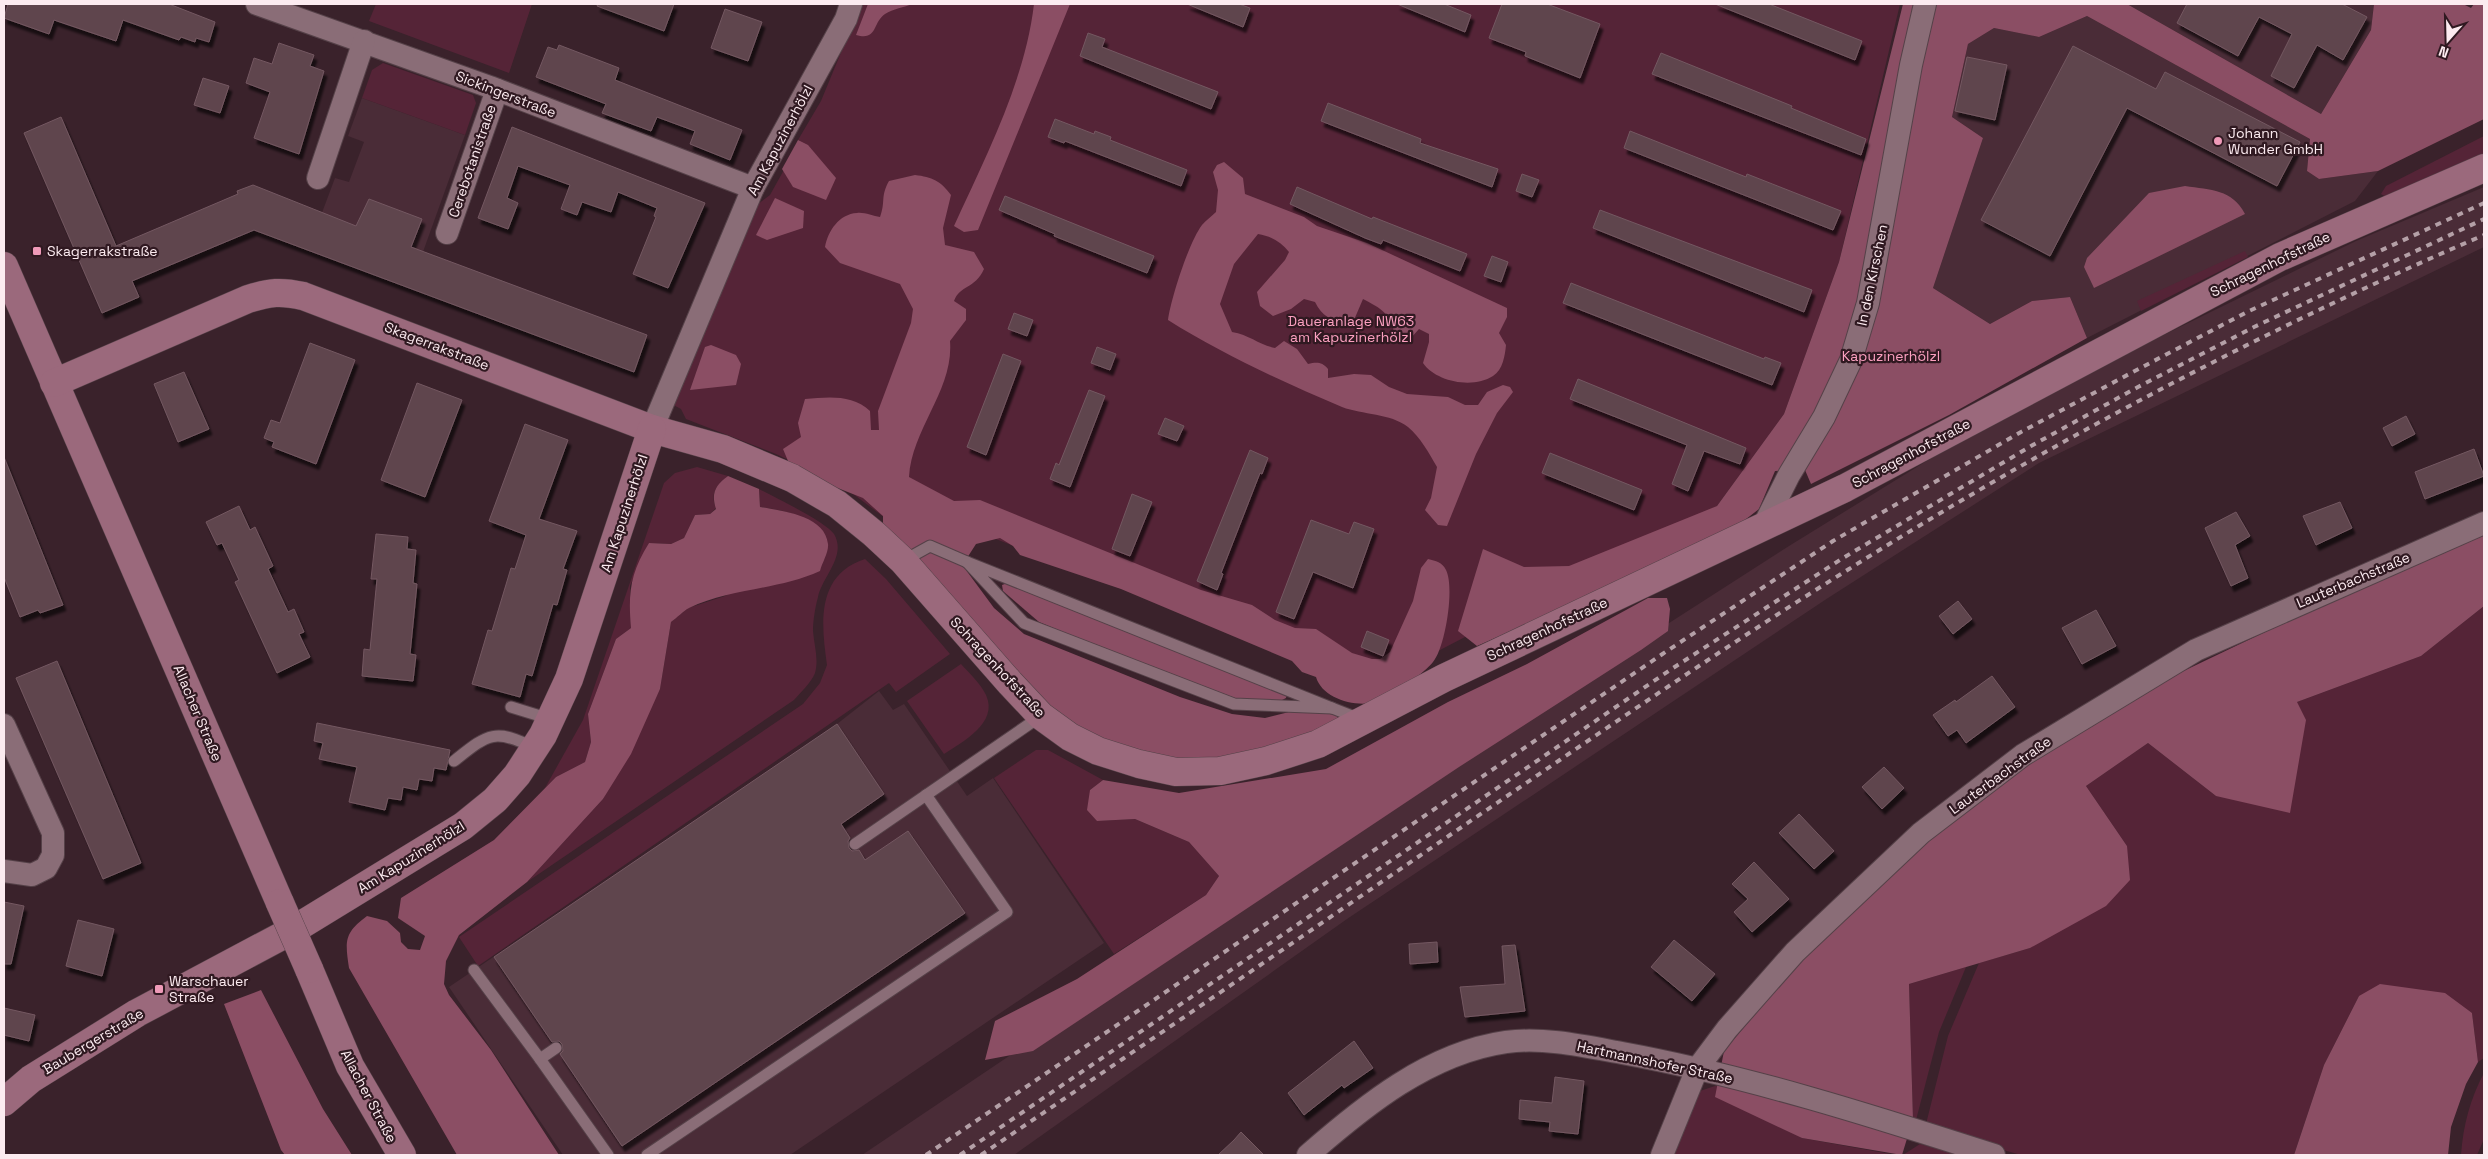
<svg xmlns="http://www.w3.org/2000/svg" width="2488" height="1159" font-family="'Space Grotesk',sans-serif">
  <defs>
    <filter id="shadow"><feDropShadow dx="3" dy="5.5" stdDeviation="1" flood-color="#0009"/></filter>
  </defs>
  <rect width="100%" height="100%" fill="#3a222b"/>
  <g fill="#4a2c37">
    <polygon points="2127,4 2374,4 2371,30 2321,114"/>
    <polygon points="2087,16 2310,139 2307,171 2319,179 2378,171 2355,201 2087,338 2070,297 2032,301 1990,324 1933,288 1983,138 1952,117 1968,44 1994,28 2039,37"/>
    <polygon points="362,98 465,135 410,288 308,250 335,178 349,182 364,142 348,136"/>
    <polygon points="2484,187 2484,247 2039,463 1828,598 1347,919 1014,1155 862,1155 1297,862 1789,546 2006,412 2356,241"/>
    <polygon points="879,691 893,710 904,704 967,796 993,778 1104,943 790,1155 563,1155 449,987 837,724"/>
  </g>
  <g fill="#552437">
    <polygon points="376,4 532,4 509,73 369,21"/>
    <polygon points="861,4 1900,4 1839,262 1784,414 1717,506 1369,687 905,503 885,518 840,484 776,454 686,419 681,409 666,401 754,207 770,195 800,141 798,140 821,101"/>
    <polygon points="383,63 473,95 476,103 465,135 362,98 372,70"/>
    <polygon points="2484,136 2484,154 2386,197 2381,194 2386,186"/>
    <polygon points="2245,251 2248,257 2141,311 2137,301"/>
    <path d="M697,467l31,9c-12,9 -18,18 -12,32l-6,6 -15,1 -11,23 -13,6 -22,-1 -19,43 1,42 -15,11 -28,75 3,28 -6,20 -29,15 -11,11 38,-68 81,-237 11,-10z"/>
    <path d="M759,489c15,8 67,33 75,45 13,22 -12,43 -16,63 -3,11 -5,24 -5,34 1,14 6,28 2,42 -4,10 -14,19 -21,27l-267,182 76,-83 57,-110 11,-67 17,-14 37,-12 99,-62c-20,-20 -37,-23 -64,-27z"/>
    <path d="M865,559l21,20 64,75 -54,38 -7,-9 -411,283 -19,-29 344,-233 17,-21 7,-18c-6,-42 -11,-90 38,-106z"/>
    <polygon points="2484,606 2484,1058 2478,1062 2472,1013 2359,996 2324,1065 2294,1155 2021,1155 1925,1128 1948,1036 1979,963 2030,948 2127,846 2086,786 2148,743 2216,796 2297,702 2421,656"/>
    <path d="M961,664c8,9 20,20 25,31 13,28 -24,47 -42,59l-37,-53z"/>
    <polygon points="1036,750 1048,750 1103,780 1090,790 1097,821 1135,819 1189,842 1219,876 1206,895 1114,954 994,778"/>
    <polygon points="1966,967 1939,1032 1916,1120 1913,1119 1909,984"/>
    <path d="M2484,1073v66l-7,16h-16c2,-29 9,-56 23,-82z"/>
    <polygon points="1718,1085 1802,1138 1896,1155 1671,1155 1700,1091"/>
    <polygon points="1920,1144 1961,1155 1903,1155"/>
  </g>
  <g fill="#8b4e64">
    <path d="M868,4h45c-9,3 -20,5 -28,10 -13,9 -7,27 -29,21z"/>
    <path d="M1034,4h36l-92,226 -14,2 -10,-6c32,-70 71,-145 80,-222z"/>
    <polygon points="1903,4 2127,4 2321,114 2371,30 2374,4 2463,4 2471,8 2474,4 2484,4 2484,119 2378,171 2319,179 2307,171 2310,139 2087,16 2039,37 1994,28 1968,44 1952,117 1983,138 1933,288 1990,324 2032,301 2070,297 2087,338 1949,415 1811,484 1805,470 1775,471 1759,509 1732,530 1634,577 1477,646 1458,631 1483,549 1524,567 1569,566 1717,506 1784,414 1839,262"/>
    <polygon points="798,140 808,145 836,178 826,200 793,187 782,169"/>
    <path d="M1224,162l19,16 2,16 59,23 13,9 50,17 140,65v9l-8,16 7,12c-1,10 -3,25 -13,31 -20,13 -57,6 -70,-13l6,-21v-8l-10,-5 -9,10 -9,-1 -6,-3c-5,-22 -13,-26 -32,-36l-9,21c-19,2 -30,0 -39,-18l-11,-3 -13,10 -18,7 -13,-10 -3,-14 28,-32 4,-8c-8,-10 -18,-16 -31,-18l-24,30 -14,40 12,28c18,3 27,13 43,16l9,-7 13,8 11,15c9,-2 14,-2 20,5v9l26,-4 17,1 18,12 18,7 41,3 17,8h13l9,-13 16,-7 7,2 3,5 -16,21 -21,41 -29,72 -9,-1 -13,-15 6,-12 6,-31c-8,-14 -17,-30 -29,-40 -18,-14 -45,-12 -66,-20 -59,-25 -120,-53 -174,-87 3,-22 21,-78 34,-95 4,-5 10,-9 14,-13l2,-22 -5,-18 4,-7z"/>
    <path d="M915,175c17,2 26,6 36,20l-8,33 2,17 29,7 10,17c-9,20 -24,16 -30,32l12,8v11l-16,21c4,49 -38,87 -41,136l45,24 26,-1 221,90 51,15 23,15 20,8 21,1 36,24 20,6h8l10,-7 23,-51 8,-33 7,-9c8,2 14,3 18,11 9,18 -1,78 -13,92 -9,11 -36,31 -48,37 -22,11 -62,2 -69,-22l-14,-5 -10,-11 -171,-72 -101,-34 -7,-9 -13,-8 -24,6 -9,14 -1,12 28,38 30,26 156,63 52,17 33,4 24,-6 29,-15 22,12 -3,11 -35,17 -73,24 -75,-3 -62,-20 -36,-22 -173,-191v-9l-20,-18 -66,-26 -9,-11 -5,-12 18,-12 -3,-14 7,-24c23,-2 47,-5 65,12l1,19h8l-1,-19 33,-88 2,-14 -13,-25 -60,-21 -15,-16c3,-16 14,-33 32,-34 7,-1 16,3 23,4 6,-16 0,-20 9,-36z"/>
    <path d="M2185,186c26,4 47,3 60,28l-151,74 -10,-21 3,-9 62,-65z"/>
    <polygon points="775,198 804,211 803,228 767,240 756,235"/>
    <polygon points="711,345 736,355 741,364 736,385 690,390 705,347"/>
    <path d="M728,476l31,13 1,18c22,4 65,8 68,37 1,8 -6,19 -8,27 -41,19 -90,17 -131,37 -6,3 -12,10 -18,14l-11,67 -29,65 -28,45 -76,83 -68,53 -13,26 -2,23 5,11 42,55 68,105h-102l-108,-187c-4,-27 -5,-35 18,-52l20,5 13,12 1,9 7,7 12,1 5,-14 -27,-18 3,-20 93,-58 62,-63 29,-15 6,-20 -3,-28 28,-75 15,-11c-3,-34 -1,-55 18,-85l22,1 13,-6 11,-23 15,-1 6,-5c-5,-15 -1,-24 12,-33z"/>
    <polygon points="2484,534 2484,606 2421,656 2297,702 2306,720 2290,813 2216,796 2148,743 2086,786 2127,846 2130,880 2106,906 2030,948 1909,984 1913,1119 1902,1155 1802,1138 1715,1097 1724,1051 1801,960 1928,841 2029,762 2146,689 2342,595"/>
    <polygon points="1010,582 1287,694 1286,698 1276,703 1240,700 1113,653 1039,622 1003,591 1002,585"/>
    <polygon points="1648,598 1667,598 1670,609 1668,631 1641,650 1459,767 1033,1051 985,1060 995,1021 1077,979 1206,895 1219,876 1189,842 1135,819 1097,821 1087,810 1090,790 1103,780 1179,793 1326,769 1448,702 1527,664"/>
    <polygon points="2380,984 2445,993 2472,1013 2478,1062 2466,1084 2451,1127 2448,1155 2294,1155 2324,1065 2359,996"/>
    <polygon points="261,990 323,1109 352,1155 285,1155 281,1150 224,1004"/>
  </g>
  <g fill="#5e444d" stroke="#745861" filter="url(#shadow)">
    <polygon points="8,4 169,4 215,22 209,42 196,38 195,42 181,37 179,40 123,20 116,41 54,20 49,34 4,18"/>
    <polygon points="598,4 674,4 664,31 597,6"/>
    <polygon points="1187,4 1239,4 1250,8 1243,27"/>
    <polygon points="1397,4 1444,4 1471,15 1465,32"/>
    <polygon points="1502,4 1547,4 1600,24 1580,78 1525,56 1526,52 1489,38"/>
    <polygon points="1715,4 1769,4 1862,41 1855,60"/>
    <polygon points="2187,4 2342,4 2367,17 2343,60 2317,45 2294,88 2271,76 2292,34 2259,17 2238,56 2177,23"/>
    <polygon points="725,9 762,22 748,61 711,48"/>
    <polygon points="1088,33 1105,39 1102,47 1218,92 1211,109 1080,56"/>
    <polygon points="279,43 314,55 310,66 324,71 299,154 254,138 270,92 246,83 254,58 272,64"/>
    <polygon points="559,45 619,68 615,80 742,130 730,160 690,144 695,131 657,117 651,131 602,113 606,104 536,77 548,47 557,50"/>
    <polygon points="2073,46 2156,89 2165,72 2300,142 2277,186 2127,108 2050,256 1981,220"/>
    <polygon points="1661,53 1792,106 1791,108 1866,139 1861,155 1652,74"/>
    <polygon points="1967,57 2007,65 1995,120 1955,111"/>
    <polygon points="203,78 229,86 220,113 194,105"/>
    <polygon points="1328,103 1421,139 1420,143 1498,169 1492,187 1321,121"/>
    <polygon points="61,117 116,246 238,194 237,191 253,185 356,226 369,199 422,219 411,247 647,335 634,372 254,230 132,281 139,297 102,313 24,133"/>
    <polygon points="1055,119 1094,134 1095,131 1111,137 1110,140 1187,170 1181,186 1065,141 1064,143 1048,137"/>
    <polygon points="512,127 705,203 668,288 633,274 656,217 654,216 657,208 618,192 611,212 582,202 577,215 561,209 570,185 518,166 507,198 518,203 508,229 478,218"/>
    <polygon points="1630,131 1746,177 1747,174 1841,211 1833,230 1624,148"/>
    <polygon points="1522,174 1539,180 1532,197 1516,191"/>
    <polygon points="1297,187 1372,219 1373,217 1467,254 1460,271 1383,240 1381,244 1365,238 1290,204"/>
    <polygon points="1005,196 1154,256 1147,273 1054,236 1055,234 999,210"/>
    <polygon points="1600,210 1812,290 1804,312 1593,228"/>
    <polygon points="1492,256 1508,262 1501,282 1484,276"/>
    <polygon points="1571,283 1764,359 1765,357 1781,363 1772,385 1563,303"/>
    <polygon points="1014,313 1033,320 1027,336 1008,329"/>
    <polygon points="310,343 355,360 316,464 272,447 274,442 264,438 271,420 280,423"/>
    <polygon points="1097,347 1116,354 1110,370 1091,363"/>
    <polygon points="1003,354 1021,361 986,455 967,447"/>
    <polygon points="184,372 209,429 178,442 154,384"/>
    <polygon points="1578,379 1746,448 1740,464 1704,451 1688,491 1672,484 1687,445 1570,399"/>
    <polygon points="417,383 462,400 425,497 381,480"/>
    <polygon points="1089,390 1105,396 1070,487 1050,479 1056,463 1059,465"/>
    <polygon points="2406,416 2415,434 2392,446 2383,428"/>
    <polygon points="1165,418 1184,426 1177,441 1158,434"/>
    <polygon points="525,424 568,440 539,519 577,531 563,569 567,570 557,605 553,604 532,676 526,674 520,697 472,684 488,630 492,631 511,568 515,569 526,535 489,521"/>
    <polygon points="2474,449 2484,476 2425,499 2415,472"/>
    <polygon points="1250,450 1268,458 1262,474 1260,473 1221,573 1223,574 1217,590 1197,581"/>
    <polygon points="1550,453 1642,490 1634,510 1542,473"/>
    <polygon points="4,457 63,605 40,613 38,610 20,617 4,577"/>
    <polygon points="1132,494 1152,502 1130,556 1112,549"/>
    <polygon points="2340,502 2352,528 2316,545 2303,516"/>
    <polygon points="239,506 250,530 255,527 273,566 268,569 288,612 294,609 304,632 299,634 310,657 277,673 235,582 239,580 222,543 217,545 206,522"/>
    <polygon points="2236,512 2250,536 2235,545 2248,578 2231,586 2205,528"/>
    <polygon points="1311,520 1349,534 1354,522 1374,529 1353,588 1313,572 1294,619 1276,612"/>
    <polygon points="376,534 408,537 407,549 416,550 413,583 417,584 410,654 416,655 413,681 362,676 364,649 370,650 377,579 371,579"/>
    <polygon points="1958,601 1972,619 1953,634 1939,616"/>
    <polygon points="2096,610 2116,646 2082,664 2062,628"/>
    <polygon points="1367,631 1389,640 1383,656 1361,647"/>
    <polygon points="57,661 141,863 103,879 16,678"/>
    <polygon points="1992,676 2015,707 1966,743 1957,730 1948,736 1933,715 1955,700 1956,702"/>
    <polygon points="317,723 450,750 446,770 434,768 432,781 419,779 417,790 403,787 401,800 388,798 385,810 349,802 357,767 319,759 323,743 314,741"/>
    <polygon points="837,724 884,794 841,824 850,838 848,841 849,848 852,851 859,850 865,860 908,831 965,913 622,1146 560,1054 563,1051 562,1044 559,1041 552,1042 494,957"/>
    <polygon points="1884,767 1904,788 1882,809 1862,787"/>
    <polygon points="1799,814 1834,851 1814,869 1779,833"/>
    <polygon points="1754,862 1789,899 1752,932 1734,912 1748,899 1732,884"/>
    <polygon points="4,902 24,906 11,964 4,964"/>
    <polygon points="78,920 114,929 102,976 66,966"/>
    <polygon points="1674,940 1715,974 1692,1001 1651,967"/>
    <polygon points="1437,942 1438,962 1410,964 1409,944"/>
    <polygon points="1515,945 1525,1011 1465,1017 1460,987 1505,984 1502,946"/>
    <polygon points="4,1008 35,1015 29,1041 4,1035"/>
    <polygon points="1354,1041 1373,1068 1344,1088 1342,1085 1304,1115 1288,1093"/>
    <polygon points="1555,1077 1584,1081 1578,1134 1549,1131 1550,1122 1519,1119 1520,1100 1552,1103"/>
    <polygon points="1241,1132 1264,1155 1218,1155 1234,1140"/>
  </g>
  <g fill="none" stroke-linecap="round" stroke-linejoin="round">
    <g stroke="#554148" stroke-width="13">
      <g id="lane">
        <polyline points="903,561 930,546 967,562"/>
        <polygon points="967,562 1332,708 1234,704 1024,623"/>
        <polyline points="511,707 550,719"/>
        <polyline points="1332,708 1360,719"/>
        <path d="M454,761c33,-26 40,-34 80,-13"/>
        <polyline points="855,844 1041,716"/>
        <polyline points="474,970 540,1059"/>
        <polyline points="556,1048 540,1059 608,1155"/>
        <polyline points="647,1155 1007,912 926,795"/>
      </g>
    </g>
    <g stroke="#554148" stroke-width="24">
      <g id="street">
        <polyline points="257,4 490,87 753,188"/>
        <polyline points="318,178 364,41"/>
        <polyline points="447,233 497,90"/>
        <polyline points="652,429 753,188 846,19 851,4"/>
        <polyline points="1763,527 1789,475 1824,417 1851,360 1868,303 1911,65 1925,4"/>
        <polyline points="4,725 53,833 53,855 46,868 32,875 4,871"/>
        <path d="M1308,1155c56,-49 121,-102 198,-113 38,-5 78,4 116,11 125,23 251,63 372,102"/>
        <polyline points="1662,1155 1697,1069 1727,1029 1795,952 1921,833 2023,755 2196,650 2484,523"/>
      </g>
    </g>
    <g stroke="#554148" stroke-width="29">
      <g id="secondary">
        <polyline points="4,266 280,903"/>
        <path d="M54,383l194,-84c22,-7 33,-8 55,-3l349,133 71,20 69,29 45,26 37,30 29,27 107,122 31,33 29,21 28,14 41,13 37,8 44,-1 46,-10 52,-17 126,-66 401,-190 435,-231 204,-89"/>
        <polyline points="309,969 350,1066 402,1155"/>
        <polyline points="4,1102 31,1079 137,1013 293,930 463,826 495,800 517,775 543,735 569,679 652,429"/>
      </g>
    </g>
    <use href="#lane" stroke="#8a6d77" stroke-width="11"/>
    <use href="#street" stroke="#8a6d77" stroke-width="22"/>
    <use href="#secondary" stroke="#9b697c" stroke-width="28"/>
    <g stroke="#b4a0a7" stroke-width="4" stroke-dasharray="6 6" stroke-linecap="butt">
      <polyline points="926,1155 1661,655 1833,541 2021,432 2131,373 2247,312 2484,203"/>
      <polyline points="960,1155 1670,670 1843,558 2031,446 2138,387 2254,327 2484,219"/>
      <path d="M981,1155c157,-106 313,-213 469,-320 132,-90 263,-181 399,-266 202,-127 416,-240 635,-334"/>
    </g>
    <g stroke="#554148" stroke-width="29" stroke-linecap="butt">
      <polyline id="secondary-bridge" points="280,903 309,969"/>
    </g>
    <use href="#secondary-bridge" stroke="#9b697c" stroke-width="28"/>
  </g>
  <g fill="#ef9ab8" stroke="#301921" stroke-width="2">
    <circle cx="2218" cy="141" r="5"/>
    <rect x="32" y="246" width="10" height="10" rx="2.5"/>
    <rect x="154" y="984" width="10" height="10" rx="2.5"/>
  </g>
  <g text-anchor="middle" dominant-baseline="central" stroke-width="4.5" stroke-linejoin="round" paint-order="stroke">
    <g font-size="14" fill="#fcebf0" stroke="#301921">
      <text transform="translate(506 94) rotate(21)">Sickingerstraße</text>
      <text transform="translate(780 140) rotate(-62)">Am Kapuzinerhölzl</text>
      <text transform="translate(472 161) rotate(-71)">Cerebotanistraße</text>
      <text transform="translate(2270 264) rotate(-26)">Schragenhofstraße</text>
      <text transform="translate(1872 275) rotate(-78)">In den Kirschen</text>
      <text transform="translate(437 346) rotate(21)">Skagerrakstraße</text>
      <text transform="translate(1911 453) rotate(-28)">Schragenhofstraße</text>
      <text transform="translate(624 513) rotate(-72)">Am Kapuzinerhölzl</text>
      <text transform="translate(2353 580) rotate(-23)">Lauterbachstraße</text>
      <text transform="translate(1547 629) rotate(-25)">Schragenhofstraße</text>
      <text transform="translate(998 667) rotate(47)">Schragenhofstraße</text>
      <text transform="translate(198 713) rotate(67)">Allacher Straße</text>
      <text transform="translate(2000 775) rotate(-36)">Lauterbachstraße</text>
      <text transform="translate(411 857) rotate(-32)">Am Kapuzinerhölzl</text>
      <text transform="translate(93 1041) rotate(-31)">Baubergerstraße</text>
      <text transform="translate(1655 1062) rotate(12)">Hartmannshofer Straße</text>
      <text transform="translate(369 1096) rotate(62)">Allacher Straße</text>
    </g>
    <g font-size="14" fill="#fcebf0" stroke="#301921" text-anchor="start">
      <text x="2228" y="133">Johann<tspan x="2228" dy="16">Wunder GmbH</tspan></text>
      <text x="47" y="251">Skagerrakstraße</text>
      <text x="169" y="981">Warschauer<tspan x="169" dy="16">Straße</tspan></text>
    </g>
    <g font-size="14" fill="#fca0c0" stroke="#301921">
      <text x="1351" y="321">Daueranlage NW63<tspan x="1351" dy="16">am Kapuzinerhölzl</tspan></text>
      <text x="1891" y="356">Kapuzinerhölzl</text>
    </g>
  </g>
  <rect width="2488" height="1159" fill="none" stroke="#fcebf0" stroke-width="10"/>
  <g transform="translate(2448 40) rotate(200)" stroke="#301921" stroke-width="4" paint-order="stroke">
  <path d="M0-4L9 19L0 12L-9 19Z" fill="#fcebf0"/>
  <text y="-8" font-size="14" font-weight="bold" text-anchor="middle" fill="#fcebf0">N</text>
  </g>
</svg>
